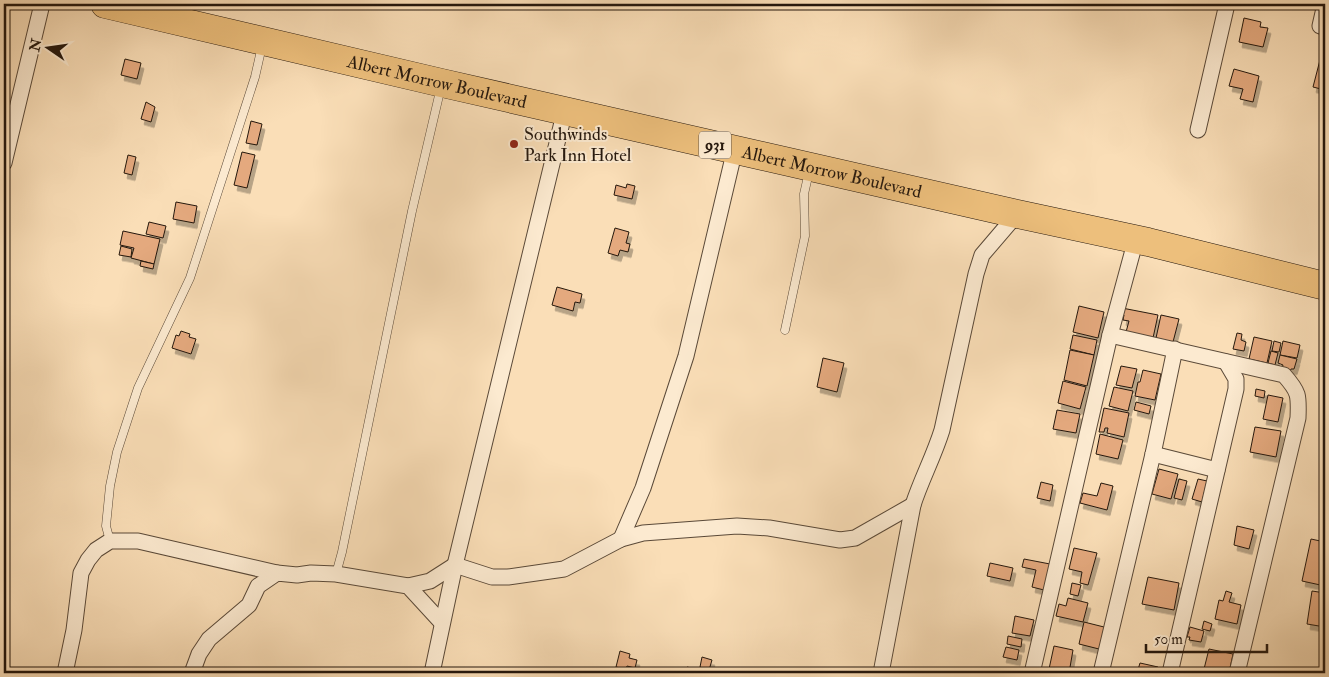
<svg xmlns="http://www.w3.org/2000/svg" width="1329" height="677" font-family="'IM FELL Double Pica',serif">
  <defs>
    <filter id="shadow"><feDropShadow dx="3" dy="5.5" stdDeviation="0" flood-color="#0004"/></filter>
  </defs>
  <rect width="100%" height="100%" fill="#fadeb7"/>
  <filter id="stains"><feTurbulence type="fractalNoise" baseFrequency=".004" numOctaves="4"/><feColorMatrix values="0 0 0 0 .2 0 0 0 0 .09 0 0 0 0 .02 0 0 0 .5 -.17"/></filter>
  <radialGradient id="worn" r=".72"><stop offset=".6" stop-color="#630" stop-opacity="0"/><stop offset="1" stop-color="#630" stop-opacity=".3"/></radialGradient>
  <g fill="#e4a97e" stroke="#24170d" filter="url(#shadow)">
    <polygon points="1244,18 1261,22 1260,27 1268,28 1263,47 1239,42"/>
    <polygon points="125,59 141,63 137,79 121,75"/>
    <polygon points="1320,60 1325,61 1325,90 1313,87"/>
    <polygon points="1234,69 1259,76 1253,102 1240,99 1243,89 1229,86"/>
    <polygon points="146,102 155,107 151,122 141,119"/>
    <polygon points="251,121 262,124 257,145 246,143"/>
    <polygon points="242,152 255,155 247,188 234,185"/>
    <polygon points="128,155 136,157 132,175 124,173"/>
    <polygon points="627,184 635,186 632,199 614,195 616,185 626,188"/>
    <polygon points="176,202 197,206 194,223 173,219"/>
    <polygon points="149,222 166,226 163,238 146,234"/>
    <polygon points="615,228 629,232 626,243 630,244 628,252 620,250 618,256 608,253"/>
    <polygon points="123,231 160,239 154,264 131,258 134,248 120,245"/>
    <polygon points="121,246 132,249 131,257 119,255"/>
    <polygon points="141,261 154,264 153,269 140,266"/>
    <polygon points="557,287 582,294 580,303 575,302 573,311 552,305"/>
    <polygon points="1079,306 1104,312 1098,338 1073,332"/>
    <polygon points="1122,308 1158,315 1153,338 1126,332 1129,321 1123,320 1124,315 1121,314"/>
    <polygon points="1161,315 1179,319 1173,342 1156,338"/>
    <polygon points="181,331 190,334 189,337 196,339 191,354 172,348 176,335 179,336"/>
    <polygon points="1237,333 1242,334 1241,340 1246,342 1244,351 1233,349"/>
    <polygon points="1073,335 1097,340 1094,355 1070,349"/>
    <polygon points="1254,337 1272,341 1267,363 1249,359"/>
    <polygon points="1274,341 1281,343 1279,352 1272,351"/>
    <polygon points="1283,341 1300,345 1297,358 1280,355"/>
    <polygon points="1070,350 1094,355 1087,386 1064,380"/>
    <polygon points="1271,351 1278,353 1275,365 1268,363"/>
    <polygon points="1280,355 1297,359 1294,369 1291,369 1290,371 1282,369 1283,365 1278,363"/>
    <polygon points="823,358 844,363 837,392 817,387"/>
    <polygon points="1121,366 1137,369 1132,388 1116,385"/>
    <polygon points="1143,370 1161,374 1155,400 1135,396 1138,382 1140,382"/>
    <polygon points="1063,381 1086,387 1080,409 1058,403"/>
    <polygon points="1114,387 1133,391 1128,411 1109,406"/>
    <polygon points="1256,389 1265,391 1264,398 1255,396"/>
    <polygon points="1268,395 1283,398 1278,422 1263,419"/>
    <polygon points="1136,402 1151,406 1149,414 1134,410"/>
    <polygon points="1104,408 1129,413 1124,437 1107,433 1108,428 1105,428 1104,432 1099,432"/>
    <polygon points="1057,410 1080,414 1076,433 1053,429"/>
    <polygon points="1255,427 1281,431 1276,457 1250,452"/>
    <polygon points="1100,434 1123,440 1118,459 1096,454"/>
    <polygon points="1159,469 1178,474 1171,499 1152,494"/>
    <polygon points="1179,479 1187,481 1182,500 1174,498"/>
    <polygon points="1198,479 1207,481 1202,502 1192,499"/>
    <polygon points="1041,482 1053,485 1050,501 1037,498"/>
    <polygon points="1101,483 1113,486 1107,510 1080,503 1083,493 1097,496"/>
    <polygon points="1237,526 1254,530 1249,549 1234,545"/>
    <polygon points="1311,539 1325,542 1325,586 1302,581"/>
    <polygon points="1074,548 1097,553 1088,585 1080,583 1082,572 1069,569"/>
    <polygon points="1024,559 1050,564 1044,590 1032,587 1036,570 1022,567"/>
    <polygon points="990,563 1013,568 1010,581 987,576"/>
    <polygon points="1148,577 1179,583 1174,610 1142,604"/>
    <polygon points="1072,583 1081,585 1078,596 1070,594"/>
    <polygon points="1226,591 1232,593 1229,602 1241,605 1237,624 1215,619 1219,600 1223,601"/>
    <polygon points="1312,591 1325,593 1325,627 1307,624"/>
    <polygon points="1068,598 1088,603 1083,622 1056,616 1059,604 1066,606"/>
    <polygon points="1015,616 1034,620 1030,636 1012,633"/>
    <polygon points="1204,621 1212,624 1210,631 1202,629"/>
    <polygon points="1084,622 1108,628 1103,650 1079,644"/>
    <polygon points="1190,627 1204,631 1201,642 1189,640 1190,637 1187,637"/>
    <polygon points="1008,636 1022,639 1021,647 1007,644"/>
    <polygon points="1054,646 1073,650 1069,673 1049,669"/>
    <polygon points="1006,647 1019,650 1017,660 1003,657"/>
    <polygon points="1209,649 1233,654 1229,673 1203,673"/>
    <polygon points="620,651 630,654 629,658 637,660 635,668 627,666 626,669 616,667"/>
    <polygon points="702,657 712,660 709,670 700,667"/>
    <polygon points="1140,663 1158,667 1156,673 1137,673"/>
    <polygon points="687,667 704,671 703,673 686,673"/>
  </g>
  <g fill="none" stroke-linecap="round" stroke-linejoin="round">
    <g stroke="#5a4938" stroke-width="9">
      <g id="lane">
        <polyline points="785,330 805,236 804,194 809,172"/>
        <polyline points="110,541 106,526 110,486 117,452 138,388 190,278 255,77 262,46"/>
        <polyline points="336,574 342,552 412,211 441,87"/>
      </g>
    </g>
    <g stroke="#5a4938" stroke-width="17">
      <g id="street">
        <polyline points="1320,26 1325,4"/>
        <polyline points="1198,130 1227,4"/>
        <polyline points="4,163 42,4"/>
        <path d="M1110,335l174,40c15,17 15,20 14,43l-61,255"/>
        <polyline points="1153,454 1217,470"/>
        <polyline points="621,539 643,488 686,356 735,149"/>
        <polyline points="408,586 430,581 455,565 492,577 508,577 564,569 621,539 643,533 737,526 769,528 840,540 855,538 913,505"/>
        <polyline points="65,673 74,630 81,573 88,560 96,550 110,541 138,541 277,573"/>
        <polyline points="192,673 199,654 209,639 249,605 258,586 277,573 297,575 311,573 336,574 408,586 442,623"/>
        <polyline points="432,673 455,565 565,110"/>
        <path d="M881,673l32,-168c8,-25 21,-49 29,-75l34,-156 6,-19 35,-41"/>
        <polyline points="1035,673 1033,669 1110,335 1136,239"/>
        <polyline points="1101,673 1153,454 1175,349"/>
        <polyline points="1170,673 1236,389 1236,379 1226,362"/>
      </g>
    </g>
    <g stroke="#24170d" stroke-width="29">
      <g id="highway">
        <path id="s1" d="M105,4l337,79 575,131 131,28 177,44"/>
      </g>
    </g>
    <use href="#lane" stroke="#fcead0" stroke-width="8"/>
    <use href="#street" stroke="#fcead0" stroke-width="15"/>
    <use href="#highway" stroke="#edbf7c" stroke-width="28"/>
  </g>
  <circle fill="#8f2418" stroke="#fcead0" stroke-width="2" cx="514" cy="144" r="5"/>
  <g text-anchor="middle" dominant-baseline="central" stroke-width="4" stroke-linejoin="round" paint-order="stroke">
    <rect fill="#fcead0" stroke="#655648" stroke-width="1" x="699" y="131.5" width="32" height="27" rx="4"/>
    <g font-size="16" font-weight="bold" fill="#24170d">
      <text x="715" y="145">931</text>
    </g>
    <g font-size="18" fill="#24170d" stroke="#fcead0">
      <text stroke="none"><textPath href="#s1" startOffset="341">Albert Morrow Boulevard</textPath></text>
      <text stroke="none"><textPath href="#s1" startOffset="746">Albert Morrow Boulevard</textPath></text>
    </g>
    <g font-size="18" fill="#24170d" stroke="#fcead0" text-anchor="start">
      <text x="524" y="134">Southwinds<tspan x="524" dy="21">Park Inn Hotel</tspan></text>
    </g>
  </g>
  <rect width="1329" height="677" fill="none" stroke="#fadeb7" stroke-width="20"/>
  <rect x="5" y="5" width="1319" height="667" fill="none" stroke="#24170d" stroke-width="2.5"/>
  <rect x="10" y="10" width="1309" height="657" fill="none" stroke="#24170d"/>
  <g transform="translate(48 48) rotate(283)" stroke="#fcead0" stroke-width="4" paint-order="stroke">
  <path d="M0-4L9 19L0 12L-9 19Z" fill="#24170d"/>
  <text y="-8" font-size="14" font-weight="bold" text-anchor="middle" fill="#24170d">N</text>
  </g>
  <path d="M1146 644v8h121v-8" fill="none" stroke="#24170d" stroke-width="2.5"/>
  <text x="1154" y="644" font-size="15" fill="#24170d" stroke="#fcead0" stroke-width="4" paint-order="stroke">50 m</text>
  <rect width="100%" height="100%" filter="url(#stains)"/>
  <rect width="100%" height="100%" fill="url(#worn)"/>
</svg>
